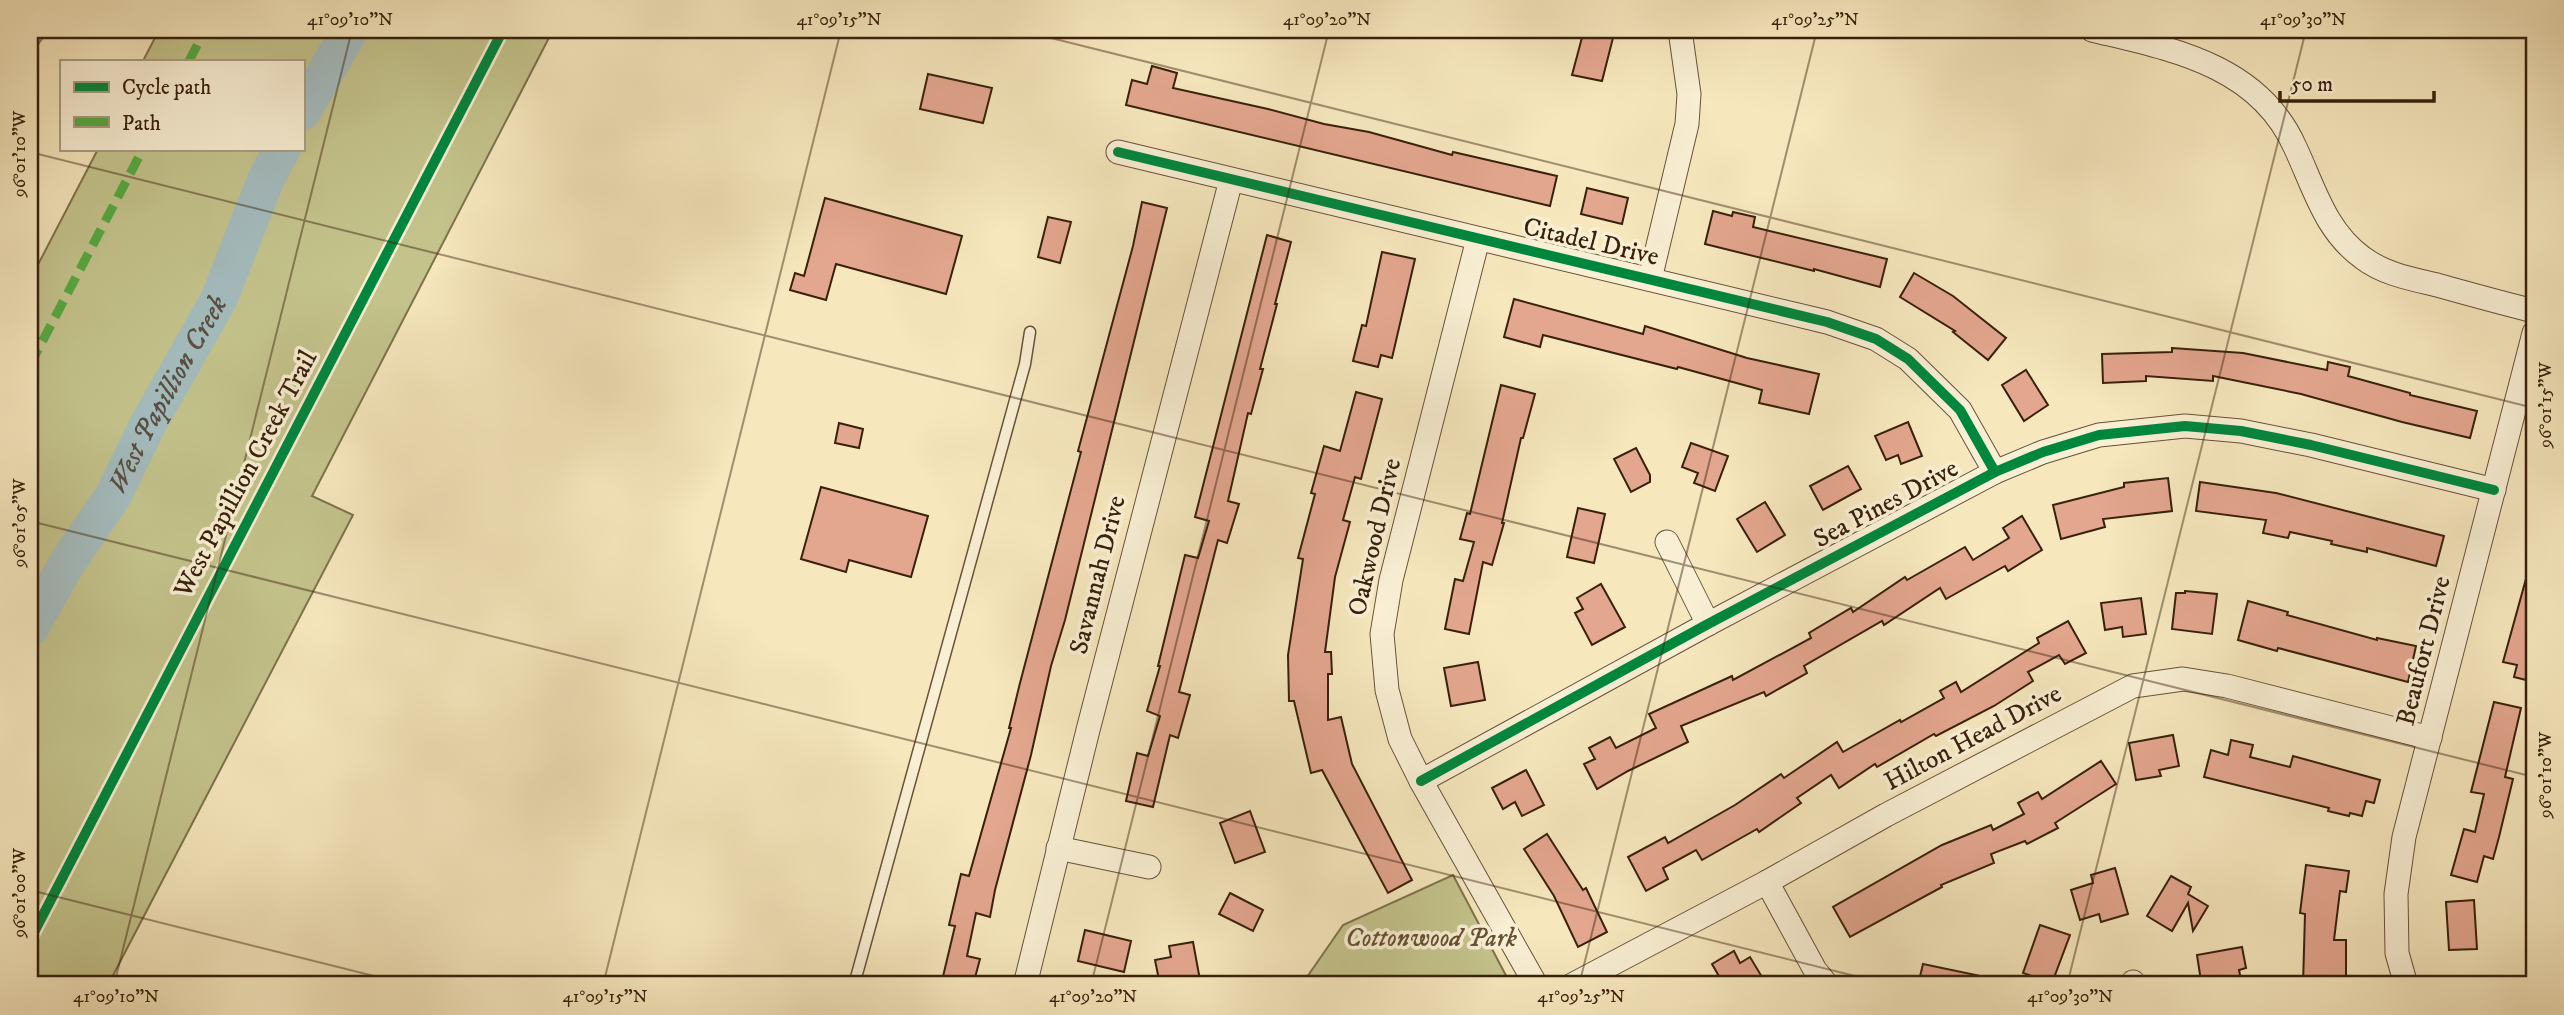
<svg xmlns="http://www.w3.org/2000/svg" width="2564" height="1015" font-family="'IM FELL DW Pica',serif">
  <rect width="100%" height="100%" fill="#f6e7bd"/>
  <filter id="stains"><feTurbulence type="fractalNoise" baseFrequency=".00286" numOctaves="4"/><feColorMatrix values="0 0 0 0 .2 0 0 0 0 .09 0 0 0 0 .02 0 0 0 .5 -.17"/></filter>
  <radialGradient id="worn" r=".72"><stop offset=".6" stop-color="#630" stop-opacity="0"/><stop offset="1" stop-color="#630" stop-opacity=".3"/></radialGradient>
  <g fill="#c4c38c" stroke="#7e724c" stroke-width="2">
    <polygon points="159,30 553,30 312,496 353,515 108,985 30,985 30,280 98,149 303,149 303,61 143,61"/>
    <polygon points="1453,875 1511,985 1309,985 1305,980 1343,925"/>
  </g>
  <polygon fill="#a4bcbe" stroke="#797e76" stroke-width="2" points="30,30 49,30 36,47 30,68"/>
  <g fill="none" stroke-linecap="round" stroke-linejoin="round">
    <g stroke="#a4bcbe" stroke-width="37">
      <polyline points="303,111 350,30"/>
      <path id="s1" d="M30,628l39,-68 44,-64 34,-70 72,-127 47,-120 16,-30"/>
    </g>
  </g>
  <g fill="#e3a68e" stroke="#39200b" stroke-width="2">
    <polygon points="1584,30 1615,30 1602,81 1572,75"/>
    <polygon points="1152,66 1177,73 1173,88 1268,109 1324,124 1369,132 1452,155 1453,152 1557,176 1550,206 1126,105 1132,80 1147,84"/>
    <polygon points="928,74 992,88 983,123 920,109"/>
    <polygon points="1587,188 1628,198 1622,224 1581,214"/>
    <polygon points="825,198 962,236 946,294 836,264 826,300 790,290 795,273 804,276"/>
    <polygon points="1142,202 1167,208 1065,620 1051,666 1031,755 995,890 990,917 976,913 967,956 980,959 973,985 941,985 955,926 949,925 961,874 969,876 1011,728 1009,728 1020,683 1081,452 1078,451 1133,246"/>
    <polygon points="1713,211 1732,216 1733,212 1755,217 1753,227 1887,259 1880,287 1814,269 1814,271 1705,244"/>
    <polygon points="1048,217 1071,222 1060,263 1038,257"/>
    <polygon points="1267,235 1291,242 1275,304 1277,304 1260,369 1263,369 1251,414 1248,413 1228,501 1239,504 1227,543 1218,540 1179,692 1190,695 1178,738 1170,735 1153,807 1126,801 1137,753 1148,756 1160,716 1147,711 1160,666 1158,666 1185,555 1198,558 1209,521 1195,517"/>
    <polygon points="1382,252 1415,259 1392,358 1381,355 1378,367 1353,361 1362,325 1366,326"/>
    <polygon points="1914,273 1953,296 2006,338 1988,360 1953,332 1955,331 1900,297"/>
    <polygon points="1514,299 1643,334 1645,326 1747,358 1819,374 1809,414 1759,403 1762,390 1678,367 1677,369 1543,335 1540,347 1504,337"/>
    <polygon points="2172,348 2243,353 2327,370 2328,362 2350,367 2348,376 2410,393 2410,395 2477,411 2470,438 2402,422 2301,394 2213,376 2213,381 2146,376 2146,381 2103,383 2102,354 2172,352"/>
    <polygon points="2026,370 2048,405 2024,421 2002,385"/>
    <polygon points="1501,385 1535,394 1523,438 1521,438 1502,523 1504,523 1492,565 1483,562 1469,634 1445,629 1455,579 1463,581 1474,542 1460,539 1467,513 1470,514"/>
    <polygon points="1356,392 1382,399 1361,479 1355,477 1343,520 1350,522 1335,577 1325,652 1331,652 1332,674 1328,674 1328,720 1341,717 1352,764 1412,880 1388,893 1322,770 1311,773 1294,701 1289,701 1288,655 1303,559 1298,558 1315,494 1311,493 1324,446 1340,451"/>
    <polygon points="1908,422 1922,456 1901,464 1898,455 1886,460 1875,436"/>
    <polygon points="839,423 863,429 859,448 835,443"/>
    <polygon points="1691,443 1728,456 1715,491 1694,483 1698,473 1682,467"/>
    <polygon points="1636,448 1650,475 1650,482 1631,492 1614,459"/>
    <polygon points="1848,466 1861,489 1823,510 1810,486"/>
    <polygon points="2168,478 2172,511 2103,519 2105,527 2061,539 2053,505 2124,487 2124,483"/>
    <polygon points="2200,482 2276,493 2444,536 2436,566 2367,548 2367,552 2331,544 2332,541 2290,532 2288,538 2263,533 2266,520 2196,511"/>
    <polygon points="821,487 928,516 911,577 849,560 846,572 801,559"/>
    <polygon points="1765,502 1785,535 1757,552 1737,519"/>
    <polygon points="1578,508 1605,514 1594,563 1567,557"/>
    <polygon points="2022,516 2042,550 2008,571 2005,566 1946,599 1940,588 1884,625 1882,621 1804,666 1807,673 1766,696 1764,692 1681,726 1688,742 1628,771 1597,789 1584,764 1595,759 1589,748 1610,737 1616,748 1656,728 1649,714 1732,676 1733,680 1811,638 1809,633 1851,608 1853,612 1905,577 1907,580 1965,547 1973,560 2009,538 2003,528"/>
    <polygon points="2529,568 2534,569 2534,682 2514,677 2517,665 2503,662"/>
    <polygon points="1601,584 1625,627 1592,645 1575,613 1583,609 1577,598"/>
    <polygon points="2185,591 2217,594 2212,634 2172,629 2176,593 2185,593"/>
    <polygon points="2141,598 2146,634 2123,637 2122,627 2105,630 2101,603"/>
    <polygon points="2248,601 2288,612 2287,615 2377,640 2377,638 2416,646 2408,682 2278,648 2277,651 2238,640"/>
    <polygon points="2068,621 2086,653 2065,664 2059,655 2028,672 2033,681 1994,706 1936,736 1934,734 1877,767 1875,764 1839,788 1831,775 1797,798 1801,803 1759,832 1757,829 1702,860 1696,850 1663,868 1668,879 1646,891 1628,857 1665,837 1668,843 1735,805 1781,774 1784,778 1837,742 1843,752 1900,720 1901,722 1944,698 1940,691 1956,682 1961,692 2039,643 2037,638"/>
    <polygon points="1478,662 1485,700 1451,706 1444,668"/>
    <polygon points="2494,702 2521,708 2505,777 2513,779 2499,837 2493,859 2484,856 2477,882 2451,875 2464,829 2475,832 2484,794 2471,792"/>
    <polygon points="2173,735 2179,766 2159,770 2161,776 2136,780 2129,743"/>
    <polygon points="2231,740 2253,745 2250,757 2290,767 2293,756 2380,780 2374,803 2366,801 2362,816 2350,813 2349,816 2328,811 2329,808 2204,777 2211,750 2228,755"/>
    <polygon points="2101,761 2116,784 2055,823 2058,828 2027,844 2025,841 1991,854 1994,863 1941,885 1942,887 1850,937 1833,907 1942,845 1991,825 1993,830 2024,814 2018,803 2038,792 2042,799"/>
    <polygon points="1526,770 1544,805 1522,816 1515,802 1503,809 1492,788"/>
    <polygon points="1250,811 1265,852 1235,863 1220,823"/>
    <polygon points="1547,834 1583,890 1586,888 1607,932 1578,947 1554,896 1524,849"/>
    <polygon points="2306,865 2349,871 2346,892 2340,891 2334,940 2346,940 2346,985 2303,985 2305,914 2300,913"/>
    <polygon points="2115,868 2128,914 2101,922 2099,914 2080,920 2071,890 2093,883 2091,875"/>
    <polygon points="2171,876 2191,887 2188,894 2208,906 2193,931 2188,903 2172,931 2147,916"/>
    <polygon points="1230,893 1263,910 1253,931 1219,914"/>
    <polygon points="2474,900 2477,949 2449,950 2446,902"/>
    <polygon points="2040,925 2070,935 2052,983 2023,973"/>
    <polygon points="1085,930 1131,941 1124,972 1078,961"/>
    <polygon points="1193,942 1200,980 1160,985 1155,960 1171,957 1169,946"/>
    <polygon points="2242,947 2246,968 2239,970 2242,985 2212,985 2211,979 2201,981 2197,955"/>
    <polygon points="1734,951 1740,963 1750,957 1762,977 1747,985 1724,985 1712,964"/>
    <polygon points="1923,964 1990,978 1989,985 1918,985"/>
  </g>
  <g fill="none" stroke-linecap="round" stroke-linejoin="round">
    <g stroke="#685238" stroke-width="13">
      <polyline id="service" points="854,985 1025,364 1030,332"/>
    </g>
    <g stroke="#685238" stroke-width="25">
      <g id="minor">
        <path d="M2092,30c78,19 166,34 203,117 19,40 30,84 68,111 21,16 49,21 74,27 32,9 65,18 97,26"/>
        <polyline points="1118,152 1827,322 1876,339 1908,359 1960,410 1995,472"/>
        <polyline points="1478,239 1391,580 1382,634 1387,690 1400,739 1421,781 1536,985"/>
        <polyline points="1650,279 1687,124 1689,94 1680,30"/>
        <polyline points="1667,542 1708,624"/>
        <polyline points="1421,781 1708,624 1995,472 2043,452 2099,435 2185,426 2241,431 2311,445 2494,490"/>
        <polyline points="1058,848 1149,867"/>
        <polyline points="1767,882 1815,970 1827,985"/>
        <polyline points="1025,985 1088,730 1231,180"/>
        <polyline points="1572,985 1767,882 1886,815 2133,686 2183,679 2227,686 2430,738"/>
        <polyline points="2133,985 2133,982"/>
        <polyline points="2406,985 2397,953 2396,894 2404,837 2534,333"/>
      </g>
    </g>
    <use href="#service" stroke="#f9efd4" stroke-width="10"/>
    <use href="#minor" stroke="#f9efd4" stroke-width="23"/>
    <g stroke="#55aa41" stroke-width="9" stroke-dasharray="18 9" stroke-linecap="butt">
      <polyline points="189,61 205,30"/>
      <polyline points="30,365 143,149"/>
    </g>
    <g stroke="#f9efd4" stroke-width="15">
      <g id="cycleway">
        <polyline points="1118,152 1827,322 1876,339 1908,359 1960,410 1995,472"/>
        <polyline points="1421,781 1708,624 1995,472 2043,452 2099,435 2185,426 2241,431 2311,445 2494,490"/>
        <polyline points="30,940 503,30"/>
      </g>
    </g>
    <use href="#cycleway" stroke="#00873e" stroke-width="10"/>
  </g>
  <path fill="none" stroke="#39200b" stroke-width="2" stroke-opacity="0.45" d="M1019,30l1515,378M2499,30l35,9M30,152l2504,625M30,521l1861,464M30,890l380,95M114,985l238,-955M603,985l238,-955M1091,985l238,-955M1579,985l238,-955M2067,985l239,-955"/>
  <g text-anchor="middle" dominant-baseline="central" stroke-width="7" stroke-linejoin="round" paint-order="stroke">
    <g font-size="26" fill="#39200b" stroke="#f9efd4">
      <text transform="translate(1591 242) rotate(13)">Citadel Drive</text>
      <text transform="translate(246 474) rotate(-62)">West Papillion Creek Trail</text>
      <text transform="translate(1886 504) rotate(-28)">Sea Pines Drive</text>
      <text transform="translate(1375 537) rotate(-77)">Oakwood Drive</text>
      <text transform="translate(1098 575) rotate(-76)">Savannah Drive</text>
      <text transform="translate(2424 651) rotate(-76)">Beaufort Drive</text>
      <text transform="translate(1973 738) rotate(-28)">Hilton Head Drive</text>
    </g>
    <g font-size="26" font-style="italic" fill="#635132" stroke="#f9efd4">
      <text x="1431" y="938">Cottonwood Park</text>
    </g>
    <g font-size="28" font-style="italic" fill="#594f41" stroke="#f9efd4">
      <text stroke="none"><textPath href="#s1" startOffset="271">West Papillion Creek</textPath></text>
    </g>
  </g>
  <rect width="2564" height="1015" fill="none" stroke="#f6e7bd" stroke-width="77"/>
  <rect x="60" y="60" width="245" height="91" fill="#f9efd4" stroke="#ac9c84" stroke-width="2"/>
  <rect x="74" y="82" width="35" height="10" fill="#00873e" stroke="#ac9c84" stroke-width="2"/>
  <text x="122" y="94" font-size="21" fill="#39200b">Cycle path</text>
  <rect x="74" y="117" width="35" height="10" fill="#55aa41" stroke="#ac9c84" stroke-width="2"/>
  <text x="122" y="130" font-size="21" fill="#39200b">Path</text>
  <path d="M2280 91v10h154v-10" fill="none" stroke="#39200b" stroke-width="3.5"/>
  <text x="2291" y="91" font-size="21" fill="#39200b" stroke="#f9efd4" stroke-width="5" paint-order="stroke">50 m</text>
  <rect x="38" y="38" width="2488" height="938" fill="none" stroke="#39200b" stroke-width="2.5"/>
  <g font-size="18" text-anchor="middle" fill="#39200b">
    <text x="350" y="25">41°09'10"N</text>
    <text x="839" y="25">41°09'15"N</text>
    <text x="1327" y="25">41°09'20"N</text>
    <text x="1815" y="25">41°09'25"N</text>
    <text x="2303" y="25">41°09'30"N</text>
    <text transform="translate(19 154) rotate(-90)" y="6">96°01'10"W</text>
    <text transform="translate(2545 405) rotate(-90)" y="6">96°01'15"W</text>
    <text transform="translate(19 523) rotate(-90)" y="6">96°01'05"W</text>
    <text transform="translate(2545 775) rotate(-90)" y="6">96°01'10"W</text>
    <text transform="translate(19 893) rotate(-90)" y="6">96°01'00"W</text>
    <text x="116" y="1002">41°09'10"N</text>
    <text x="605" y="1002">41°09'15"N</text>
    <text x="1093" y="1002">41°09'20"N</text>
    <text x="1581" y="1002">41°09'25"N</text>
    <text x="2070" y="1002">41°09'30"N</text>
  </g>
  <rect width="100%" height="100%" filter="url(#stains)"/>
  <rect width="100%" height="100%" fill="url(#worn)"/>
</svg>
